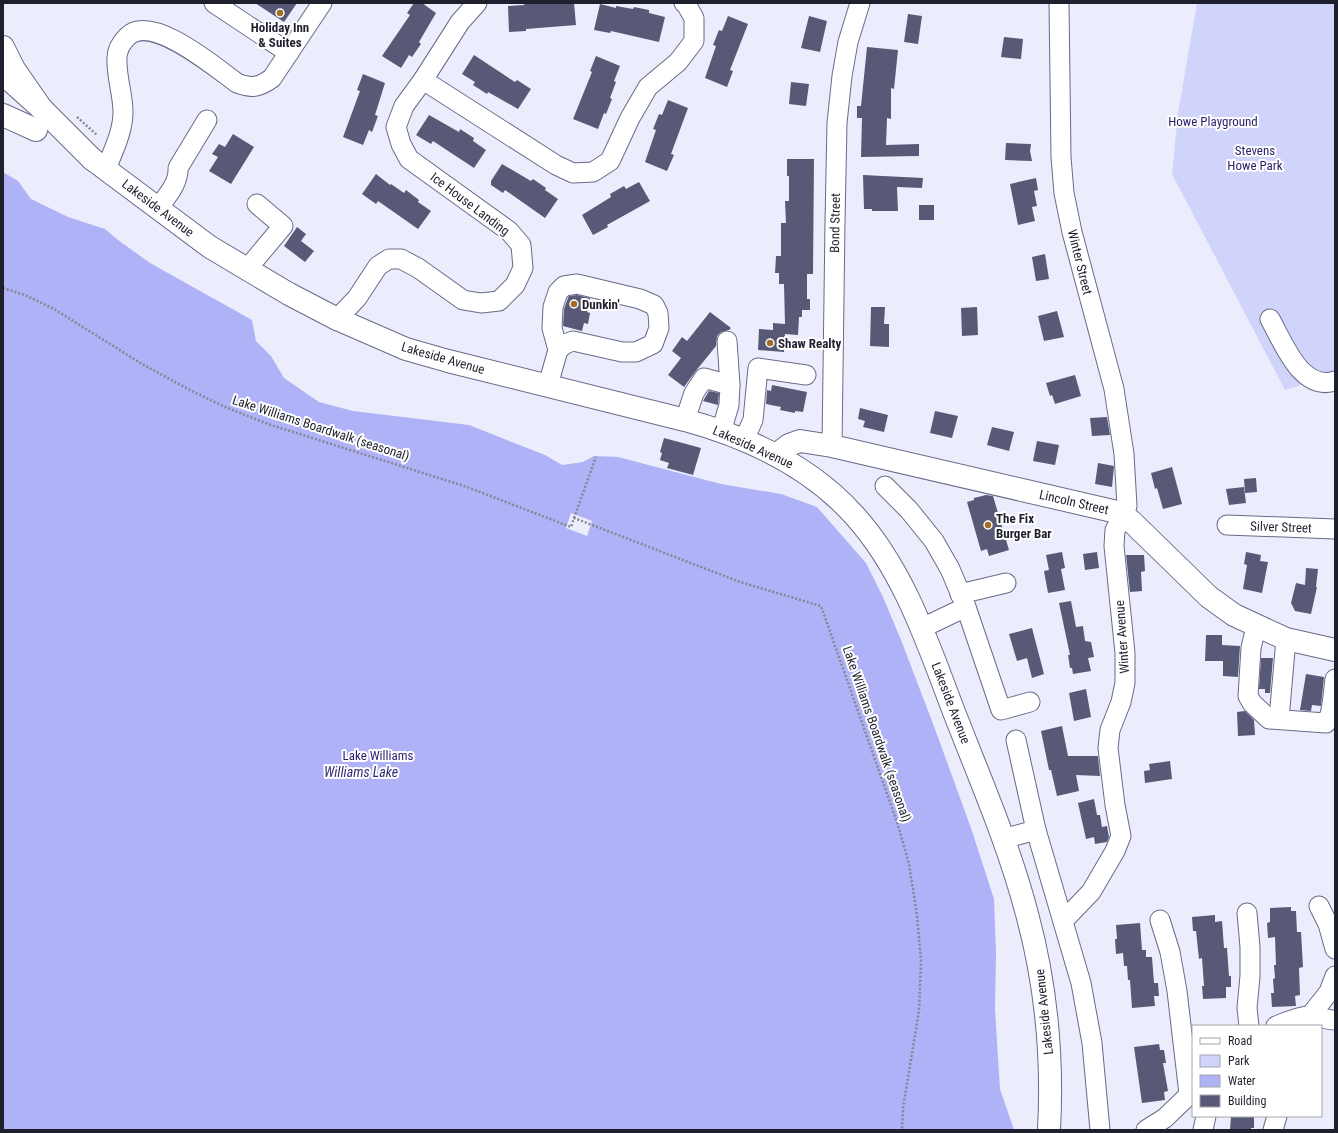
<svg xmlns="http://www.w3.org/2000/svg" width="1338" height="1133" font-family="'Roboto Condensed',sans-serif">
  <rect width="100%" height="100%" fill="#ecedfc"/>
  <polygon fill="#d1d4fa" points="1197,3 1335,3 1335,374 1285,390 1172,174 1178,113"/>
  <polygon fill="#afb2f6" points="3,172 18,181 31,199 68,217 105,229 118,240 150,263 252,320 256,341 271,356 284,378 319,402 353,411 469,425 545,455 562,465 583,462 594,456 618,457 721,484 781,494 817,507 866,563 883,597 901,640 935,729 971,828 994,899 996,952 995,1010 1000,1089 1014,1130 3,1130"/>
  <polygon fill="#ecedfc" points="571,513 592,521 587,536 566,528"/>
  <g fill="#575977">
    <polygon points="255,3 297,3 284,22"/>
    <polygon points="414,3 422,3 436,13 419,42 421,44 412,57 409,55 401,68 382,56 410,15 407,13"/>
    <polygon points="524,3 574,3 576,25 526,29 526,31 509,32 508,6 524,5"/>
    <polygon points="600,4 616,8 616,6 633,9 634,7 649,10 649,13 665,17 659,42 611,31 610,33 594,30"/>
    <polygon points="908,14 922,16 918,44 904,42"/>
    <polygon points="728,16 748,24 730,70 733,71 727,87 705,78 716,46 713,45 719,30 722,31"/>
    <polygon points="809,16 827,21 820,52 801,48"/>
    <polygon points="1004,37 1023,39 1021,59 1001,57"/>
    <polygon points="867,47 898,50 894,89 891,88 891,119 887,118 886,145 919,144 919,156 861,157 862,118 857,118 857,106 861,106"/>
    <polygon points="474,55 515,82 517,80 531,89 518,109 488,92 487,94 473,85 475,82 462,74"/>
    <polygon points="596,56 620,66 614,81 616,82 610,98 612,99 606,114 604,113 598,129 573,119 592,72 590,71"/>
    <polygon points="363,74 385,83 375,115 378,116 372,132 369,130 363,145 343,137 360,91 357,90"/>
    <polygon points="791,82 809,84 806,106 789,104"/>
    <polygon points="668,100 688,108 671,154 674,155 667,171 645,162 656,130 653,129 659,114 662,115"/>
    <polygon points="429,115 459,132 460,129 474,138 473,141 486,150 474,168 433,141 431,144 416,135"/>
    <polygon points="233,134 254,147 231,184 209,171 218,157 212,154 219,144 225,147"/>
    <polygon points="1006,143 1031,144 1030,151 1032,161 1005,160"/>
    <polygon points="787,159 814,159 813,274 807,274 807,299 810,299 810,310 802,310 802,317 799,317 798,335 785,334 784,352 758,350 759,329 773,330 773,323 785,324 784,284 779,284 779,273 775,273 776,256 781,256 781,223 786,223 785,201 789,201 789,176 787,176"/>
    <polygon points="502,164 531,181 533,179 546,188 545,190 558,199 545,218 505,190 503,193 491,185 491,181"/>
    <polygon points="376,174 390,185 391,184 404,193 406,190 419,200 418,202 431,211 418,229 378,201 376,204 362,194"/>
    <polygon points="863,175 923,178 922,188 897,187 898,211 872,211 872,209 864,209"/>
    <polygon points="1036,178 1038,190 1034,191 1037,206 1032,207 1035,221 1018,225 1010,184"/>
    <polygon points="639,182 650,201 607,225 608,227 593,235 582,215 611,197 610,194 624,186 626,189"/>
    <rect x="919" y="205" width="15" height="15"/>
    <polygon points="297,227 306,234 301,241 314,251 305,262 284,246"/>
    <polygon points="1045,254 1049,279 1036,281 1032,257"/>
    <polygon points="577,295 590,298 587,312 590,313 588,324 584,323 582,331 563,326 564,309 568,298 569,296"/>
    <polygon points="871,307 885,307 884,324 889,324 889,347 870,346"/>
    <polygon points="977,307 978,335 962,336 961,308"/>
    <polygon points="1057,311 1064,337 1044,341 1038,316"/>
    <polygon points="710,312 731,328 729,330 721,332 717,336 716,346 695,372 684,387 668,375 681,358 672,351 682,337 687,341"/>
    <polygon points="1075,375 1081,396 1055,404 1052,395 1050,396 1046,383"/>
    <polygon points="772,385 807,392 803,412 795,411 795,413 780,410 781,407 766,404 767,390 771,391"/>
    <polygon points="709,391 719,393 718,405 703,401"/>
    <polygon points="860,408 888,415 884,432 863,427 865,421 858,419"/>
    <polygon points="935,411 958,416 952,438 930,433"/>
    <polygon points="1107,417 1110,435 1092,436 1090,418"/>
    <polygon points="992,427 1014,432 1009,451 987,445"/>
    <polygon points="664,438 701,448 693,475 667,468 669,463 660,460 662,453 660,452"/>
    <polygon points="1037,441 1059,445 1055,465 1033,461"/>
    <polygon points="1098,463 1114,466 1112,487 1095,484"/>
    <polygon points="1172,467 1182,504 1163,509 1157,488 1155,489 1151,473"/>
    <polygon points="1256,478 1257,492 1245,493 1244,479"/>
    <polygon points="1244,487 1246,503 1229,505 1226,489"/>
    <polygon points="986,495 993,496 1009,550 989,556 987,549 981,551 967,502 974,500 974,498"/>
    <polygon points="1062,552 1065,568 1061,569 1065,590 1048,593 1044,571 1049,570 1046,555"/>
    <polygon points="1097,552 1099,568 1085,570 1083,554"/>
    <polygon points="1246,552 1261,555 1260,561 1268,562 1262,593 1243,589 1247,565 1244,564"/>
    <polygon points="1126,555 1144,555 1145,571 1141,572 1142,591 1130,592"/>
    <polygon points="1306,568 1318,569 1316,587 1317,587 1311,614 1295,611 1291,603 1296,583 1305,585"/>
    <polygon points="1071,601 1076,627 1083,626 1085,641 1091,642 1094,657 1088,658 1091,671 1073,674 1072,668 1070,668 1068,655 1070,655 1059,603"/>
    <polygon points="1032,628 1044,674 1032,678 1027,658 1017,661 1009,634"/>
    <polygon points="1206,635 1222,635 1222,645 1240,646 1238,677 1223,676 1223,661 1205,661"/>
    <polygon points="1261,658 1273,658 1270,693 1265,693 1265,689 1259,689"/>
    <polygon points="1306,674 1324,677 1321,706 1312,705 1311,711 1300,710"/>
    <polygon points="1086,689 1091,717 1074,721 1069,693"/>
    <polygon points="1245,711 1254,720 1255,735 1238,736 1237,712"/>
    <polygon points="1062,726 1068,756 1098,756 1100,776 1076,775 1079,791 1057,796 1051,770 1049,770 1041,731"/>
    <polygon points="1170,761 1172,779 1145,783 1144,771 1150,770 1149,764"/>
    <polygon points="1094,799 1097,815 1100,815 1102,827 1107,826 1109,837 1107,842 1095,844 1094,837 1086,839 1078,803"/>
    <polygon points="1291,907 1291,911 1296,911 1297,932 1301,932 1303,967 1299,968 1300,995 1295,996 1296,1006 1272,1007 1271,993 1274,993 1273,979 1275,978 1274,965 1276,965 1275,937 1268,938 1267,923 1270,922 1270,908"/>
    <polygon points="1215,915 1215,922 1222,921 1224,948 1227,948 1229,976 1231,976 1231,987 1226,987 1226,998 1203,999 1202,986 1204,986 1202,958 1199,959 1196,931 1193,931 1192,917"/>
    <polygon points="1140,923 1142,950 1146,950 1146,957 1152,957 1154,983 1158,983 1159,996 1154,996 1155,1006 1132,1008 1130,980 1128,980 1127,966 1124,966 1123,953 1116,954 1115,939 1117,939 1116,925"/>
    <polygon points="1159,1044 1160,1050 1164,1050 1166,1063 1163,1063 1168,1091 1164,1092 1165,1100 1142,1103 1134,1047"/>
    <polygon points="1231,1116 1254,1116 1254,1128 1251,1128 1251,1130 1230,1130"/>
  </g>
  <g fill="none" stroke-linecap="round" stroke-linejoin="round">
    <g stroke="#686a89" stroke-width="21">
      <g id="minor">
        <polyline points="214,3 289,53"/>
        <polyline points="1059,3 1061,157 1064,193 1072,232 1114,389 1124,454 1127,506 1123,516 1115,530 1114,546 1125,653 1125,683 1121,702 1110,730 1108,748 1115,805 1121,836 1115,851 1091,892 1063,921"/>
        <polyline points="423,80 556,165 573,173 593,172 610,161 630,118 648,87 678,62 694,41 694,18 686,4 684,3"/>
        <path d="M106,169c7,-18 17,-37 17,-57 0,-18 -7,-36 -6,-54 0,-9 4,-15 10,-21 24,-25 89,31 110,46 15,6 23,4 35,-5l50,-75"/>
        <path d="M158,208c9,-12 21,-25 20,-40l29,-48"/>
        <polyline points="247,269 283,226 257,204"/>
        <polyline points="337,319 357,298 378,266 389,259 401,259 418,268 463,300 481,303 499,301 515,285 523,268 521,245 509,231 409,159 401,144 396,127 404,106 423,80 460,22 477,3"/>
        <path d="M1270,319c13,23 31,73 65,62"/>
        <polyline points="727,341 730,385"/>
        <polyline points="548,385 558,350 552,328 553,307 558,292 564,286 577,284 640,299 654,305 658,313 659,328 653,344 636,352 622,352 573,341 565,344 558,350"/>
        <polyline points="685,420 694,393 704,378 730,385 729,405 721,432"/>
        <polyline points="744,440 753,420 758,368 806,375"/>
        <polyline points="832,446 835,222 837,123 842,76 848,42 860,3"/>
        <polyline points="885,486 909,510 934,541 950,569 966,607 1001,710 1030,702"/>
        <polyline points="1227,525 1335,529"/>
        <polyline points="960,594 1006,583"/>
        <path d="M1256,627l-5,21 -3,48 4,7 17,16 57,4c7,-9 7,-32 9,-44"/>
        <polyline points="922,628 966,607"/>
        <polyline points="1279,719 1286,639"/>
        <polyline points="1016,740 1036,830 1081,983 1092,1043 1100,1130"/>
        <polyline points="1003,839 1036,830"/>
        <polyline points="1319,906 1328,924 1335,949"/>
        <polyline points="1247,913 1250,947 1250,976 1247,1008 1249,1026"/>
        <polyline points="1160,920 1170,952 1177,991 1189,1094"/>
        <polyline points="1310,1016 1329,992 1335,976"/>
        <path d="M1276,1026c10,-4 23,-10 34,-10 8,0 16,4 25,4"/>
        <polyline points="1146,1130 1165,1118 1193,1091"/>
        <polyline points="1203,1130 1206,1116"/>
        <polyline points="1273,1130 1277,1116"/>
      </g>
    </g>
    <g stroke="#686a89" stroke-width="24">
      <g id="major">
        <polyline points="3,74 41,108 92,159"/>
        <path d="M337,319l69,30 42,12 237,59c62,17 125,46 169,95 50,55 74,129 100,197 26,67 55,133 73,202 19,70 26,143 22,216"/>
        <polyline points="776,455 789,445 800,441 832,446 1117,512 1131,521 1209,597 1234,615 1286,639 1335,650"/>
      </g>
    </g>
    <g stroke="#686a89" stroke-width="24">
      <g id="highway">
        <polyline points="3,47 14,69 41,108"/>
        <polyline points="3,115 36,130"/>
        <polyline points="92,159 210,247 289,294 337,319"/>
      </g>
    </g>
    <g stroke="#858694" stroke-width="2.5" stroke-dasharray="2 2" stroke-linecap="butt">
      <polyline points="77,117 97,135"/>
      <polyline points="3,288 25,295 54,309 142,364 188,389 225,407 268,424 467,487 571,527 574,518 740,582 821,606 898,825 909,864 917,915 921,962 919,1011 903,1108 902,1130"/>
      <polyline points="574,518 596,457"/>
    </g>
    <use href="#minor" stroke="#fff" stroke-width="19"/>
    <use href="#major" stroke="#fff" stroke-width="22"/>
    <use href="#highway" stroke="#fff" stroke-width="22"/>
  </g>
  <g fill="#a16e25" stroke="#fff" stroke-width="1.5">
    <circle cx="280" cy="13" r="4"/>
    <circle cx="574" cy="304" r="4"/>
    <circle cx="770" cy="343" r="4"/>
    <circle cx="988" cy="525" r="4"/>
  </g>
  <g text-anchor="middle" dominant-baseline="central" stroke-width="4" stroke-linejoin="round" paint-order="stroke">
    <g font-size="13" font-weight="bold" fill="#1f202d" stroke="#fff" text-anchor="start">
      <text x="280" y="27" text-anchor="middle">Holiday Inn<tspan x="280" dy="15">&amp; Suites</tspan></text>
      <text x="582" y="304">Dunkin'</text>
      <text x="778" y="343">Shaw Realty</text>
      <text x="996" y="518">The Fix<tspan x="996" dy="15">Burger Bar</tspan></text>
    </g>
    <g font-size="13" fill="#291f6b" stroke="#fff">
      <text x="1213" y="121">Howe Playground</text>
      <text x="1255" y="150">Stevens<tspan x="1255" dy="15">Howe Park</tspan></text>
      <text x="378" y="755">Lake Williams</text>
    </g>
    <g font-size="13" fill="#1f202d" stroke="#fff">
      <text transform="translate(470 204) rotate(37)">Ice House Landing</text>
      <text transform="translate(158 208) rotate(37)">Lakeside Avenue</text>
      <text transform="translate(835 223) rotate(-89)">Bond Street</text>
      <text transform="translate(1080 262) rotate(76)">Winter Street</text>
      <text transform="translate(443 358) rotate(16)">Lakeside Avenue</text>
      <text transform="translate(321 428) rotate(18)">Lake Williams Boardwalk (seasonal)</text>
      <text transform="translate(753 447) rotate(24)">Lakeside Avenue</text>
      <text transform="translate(1074 502) rotate(13)">Lincoln Street</text>
      <text transform="translate(1281 527) rotate(2)">Silver Street</text>
      <text transform="translate(1122 637) rotate(-94)">Winter Avenue</text>
      <text transform="translate(951 703) rotate(69)">Lakeside Avenue</text>
      <text transform="translate(877 734) rotate(71)">Lake Williams Boardwalk (seasonal)</text>
      <text transform="translate(1044 1012) rotate(-96)">Lakeside Avenue</text>
    </g>
    <g font-size="14" font-style="italic" fill="#322a77" stroke="#fff">
      <text x="361" y="772">Williams Lake</text>
    </g>
  </g>
  <rect width="1338" height="1133" fill="none" stroke="#1f202d" stroke-width="8"/>
  <rect x="1192" y="1025" width="130" height="92" fill="#ffffff" stroke="#a5a6ab"/>
  <rect x="1200" y="1038" width="20" height="6" fill="#ffffff" stroke="#a5a6ab"/>
  <text x="1228" y="1045" font-size="12" fill="#1f202d">Road</text>
  <rect x="1200" y="1055" width="20" height="12" fill="#d1d4fa" stroke="#a5a6ab"/>
  <text x="1228" y="1065" font-size="12" fill="#1f202d">Park</text>
  <rect x="1200" y="1075" width="20" height="12" fill="#afb2f6" stroke="#a5a6ab"/>
  <text x="1228" y="1085" font-size="12" fill="#1f202d">Water</text>
  <rect x="1200" y="1095" width="20" height="12" fill="#575977" stroke="#a5a6ab"/>
  <text x="1228" y="1105" font-size="12" fill="#1f202d">Building</text>
</svg>
